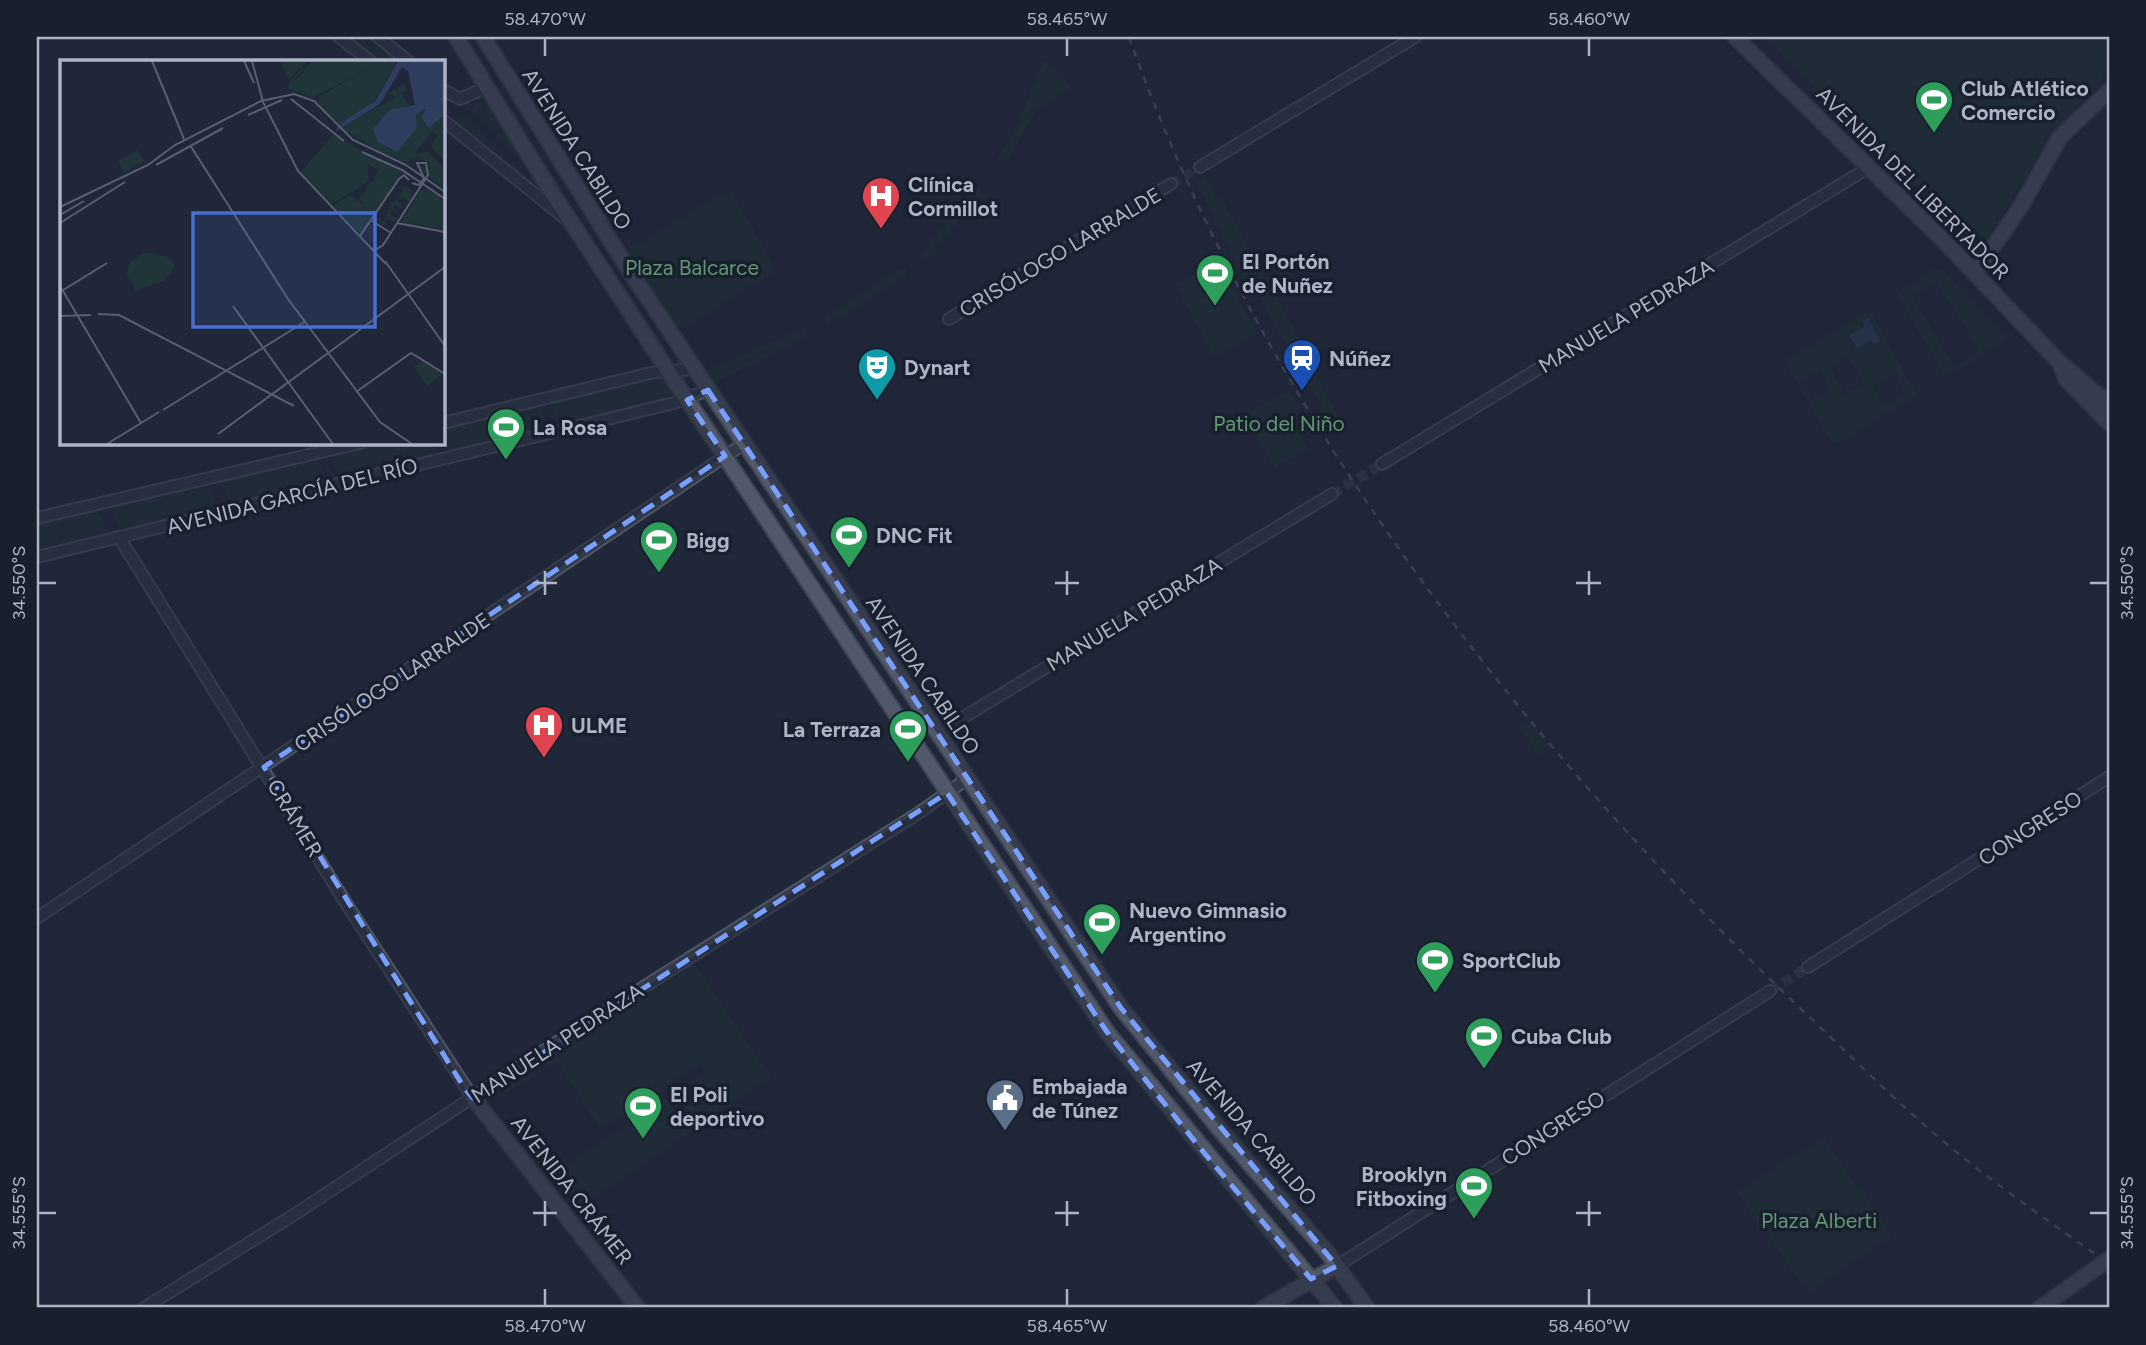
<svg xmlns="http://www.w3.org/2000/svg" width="2146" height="1345" font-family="Figtree,sans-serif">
  <rect width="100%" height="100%" fill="#1f2738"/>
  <g fill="#213439" fill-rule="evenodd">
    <polygon points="359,37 369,37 400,61 377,61 358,45"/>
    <polygon points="1764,37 2109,37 2109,66 2094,89 2054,131 1981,248"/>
    <polygon points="1047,61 1071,87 1035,111 1007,162 998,162 999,156 1015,133 1042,64"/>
    <polygon points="484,102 489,105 528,163 522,162 472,110 476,103"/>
    <polygon points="460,116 466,116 507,160 524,172 528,180 526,182 457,126 456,120"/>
    <polygon points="1204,175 1217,200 1221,198 1310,358 1306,360 1340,419 1332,423 1252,286 1248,288 1197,183 1198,179"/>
    <polygon points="980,187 981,196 923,262 921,254 975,188"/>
    <polygon points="727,191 732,193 774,266 771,273 680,331 673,331 627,255 628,250"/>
    <polygon points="1218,262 1257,333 1214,356 1175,285"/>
    <polygon points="900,269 906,269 905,276 829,324 825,323 825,316"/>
    <path d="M1937,269h4l64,66 -1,7 -58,35 -49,-84zM1937,282l43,69 -26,16 -42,-70z"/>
    <path d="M1866,312l5,1 46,83 -78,47 -8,-1 -44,-77 3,-7zM1849,357l15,27 -19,11 -15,-27zM1820,370l12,19 -20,12 -12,-19zM1894,374l11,19 -20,12 -12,-19z"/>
    <polygon points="802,329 807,332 807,338 710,385 703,373"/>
    <polygon points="656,375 662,376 672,390 671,400 560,428 549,402"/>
    <polygon points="1289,391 1310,427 1299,434 1307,449 1275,467 1244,415"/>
    <polygon points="533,405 541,408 548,431 449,454 443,428"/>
    <polygon points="377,443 434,443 438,454 436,457 341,480 329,454"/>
    <polygon points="315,457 329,482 234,506 217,480"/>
    <polygon points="206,482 220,512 128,531 120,529 112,513 114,505"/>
    <path d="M92,510c11,3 15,17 11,27l-66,16v-31z"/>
    <polygon points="1529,720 1551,746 1549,750 1543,754 1536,751 1520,728"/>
    <polygon points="693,963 772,1078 726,1106 582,1207 557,1171 705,1074 699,1064 600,1128 556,1061 505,1094 500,1088"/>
    <polygon points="1823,1138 1892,1235 1809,1293 1737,1192"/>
  </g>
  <polygon fill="#2f3e5f" points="1868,318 1880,341 1874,344 1871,340 1857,348 1849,335 1865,326 1862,321"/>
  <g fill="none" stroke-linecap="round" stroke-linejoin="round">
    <g stroke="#343c4d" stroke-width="10" stroke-dasharray="10 5" stroke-linecap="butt">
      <polyline points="1171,184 1200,167"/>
      <polyline points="1332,494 1382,464"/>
      <polyline points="1770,991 1808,967"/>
    </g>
    <g stroke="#4d5464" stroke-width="14">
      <g id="minor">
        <polyline points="339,37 370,61"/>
        <polyline points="378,37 408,61"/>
        <polyline points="443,90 460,99 487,87"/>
        <polyline points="443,120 566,219"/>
        <polyline points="1200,167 1415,37"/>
        <polyline points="949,319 1171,184"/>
        <polyline points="443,423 655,372 694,369"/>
        <polyline points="1382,464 1868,168"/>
        <polyline points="37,518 360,443"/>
        <polyline points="119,537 349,908 473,1098"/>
        <polyline points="37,557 674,403 708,390"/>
        <polyline points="936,734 1332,494"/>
        <polyline points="37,918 745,443"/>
        <polyline points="1808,967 2109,777"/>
        <polyline points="1337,1266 1770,991"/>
        <polyline points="144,1308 292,1216 563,1038 917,814 961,783 964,774"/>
      </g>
    </g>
    <g stroke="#3c4352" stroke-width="18">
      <g id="major">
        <polyline points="456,37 551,191 672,377 1107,1032 1335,1308"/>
        <polyline points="483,37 627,267 1121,1008 1220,1130 1327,1252 1367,1308"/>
        <polyline points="1735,37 1942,239 2059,362 2109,404"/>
        <polyline points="1975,273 2021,206 2060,137 2109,91"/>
        <polyline points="2060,363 2066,379 2109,423"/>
        <polyline points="473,1098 638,1308"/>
        <polyline points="1263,1308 1337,1266"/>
        <polyline points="2040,1308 2109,1259"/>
      </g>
    </g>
    <use href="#minor" stroke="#323949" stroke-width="10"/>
    <use href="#major" stroke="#505869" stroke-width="14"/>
    <path stroke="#545d70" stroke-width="2.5" stroke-dasharray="7 7" stroke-linecap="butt" d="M1129,37c132,372 388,703 672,972 47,44 92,90 141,131 53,45 111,84 167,124"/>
  </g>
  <path d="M0 0H2146V1345H0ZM708,390l413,618 216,258 -26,13 -106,-125 -98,-122 -160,-239 -474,305 -8,-9 -201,-322 461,-311 -38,-56z" fill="#1f2738" fill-opacity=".55" fill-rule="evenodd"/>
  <path fill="none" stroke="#79a0fe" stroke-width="5" stroke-dasharray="14 9" stroke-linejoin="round" d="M708,390l413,618 216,258 -26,13 -106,-125 -98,-122 -160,-239 -474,305 -8,-9 -201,-322 461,-311 -38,-56z"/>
  <path fill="none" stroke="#acb4c6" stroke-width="2.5" d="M545,38v18M1067,38v18M1589,38v18M545,571v24M1067,571v24M1589,571v24M38,583h18M533,583h24M1055,583h24M1576,583h25M2090,583h18M545,1201v25M1067,1201v25M1589,1201v25M38,1213h18M533,1213h24M1055,1213h24M1576,1213h25M2090,1213h18M545,1289v17M1067,1289v17M1589,1289v17"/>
  <defs>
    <g id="stadium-pin" transform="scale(2.0125)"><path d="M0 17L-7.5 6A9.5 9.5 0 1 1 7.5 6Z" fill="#2e9e5b" stroke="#181f2d"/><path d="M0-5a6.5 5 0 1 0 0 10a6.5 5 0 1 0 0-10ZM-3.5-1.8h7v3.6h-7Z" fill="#fff"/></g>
    <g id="hospital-pin" transform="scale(2.0125)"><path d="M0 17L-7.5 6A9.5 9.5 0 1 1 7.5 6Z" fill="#e0444e" stroke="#181f2d"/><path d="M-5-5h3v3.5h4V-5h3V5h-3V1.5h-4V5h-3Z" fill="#fff"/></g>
    <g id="station-pin" transform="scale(2.0125)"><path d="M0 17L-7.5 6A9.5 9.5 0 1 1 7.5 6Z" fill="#1a4fb4" stroke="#181f2d"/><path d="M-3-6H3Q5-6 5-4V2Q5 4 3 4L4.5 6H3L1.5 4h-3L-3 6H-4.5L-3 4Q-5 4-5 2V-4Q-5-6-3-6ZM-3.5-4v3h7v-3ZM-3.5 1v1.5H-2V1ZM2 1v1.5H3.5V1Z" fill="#fff"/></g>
    <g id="theatre-pin" transform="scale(2.0125)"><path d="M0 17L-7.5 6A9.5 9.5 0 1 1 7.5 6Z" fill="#0f9aa8" stroke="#181f2d"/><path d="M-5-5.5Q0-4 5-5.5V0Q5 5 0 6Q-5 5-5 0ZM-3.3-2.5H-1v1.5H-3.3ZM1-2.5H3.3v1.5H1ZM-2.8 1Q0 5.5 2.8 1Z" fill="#fff"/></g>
    <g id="civic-pin" transform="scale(2.0125)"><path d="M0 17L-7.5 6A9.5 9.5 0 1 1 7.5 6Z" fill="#5c6f8a" stroke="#181f2d"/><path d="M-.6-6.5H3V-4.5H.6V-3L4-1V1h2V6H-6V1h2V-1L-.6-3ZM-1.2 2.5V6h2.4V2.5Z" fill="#fff"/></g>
  </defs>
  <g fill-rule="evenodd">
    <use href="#stadium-pin" x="1934" y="100"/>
    <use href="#hospital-pin" x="881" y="196"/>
    <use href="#stadium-pin" x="1215" y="273"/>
    <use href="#station-pin" x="1302" y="358"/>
    <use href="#theatre-pin" x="877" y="367"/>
    <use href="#stadium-pin" x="506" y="427"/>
    <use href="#stadium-pin" x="849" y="535"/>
    <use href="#stadium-pin" x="659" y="540"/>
    <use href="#hospital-pin" x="544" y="725"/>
    <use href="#stadium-pin" x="908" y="729"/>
    <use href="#stadium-pin" x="1102" y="922"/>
    <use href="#stadium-pin" x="1435" y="960"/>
    <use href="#stadium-pin" x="1484" y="1036"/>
    <use href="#civic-pin" x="1005" y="1098"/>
    <use href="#stadium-pin" x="643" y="1106"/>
    <use href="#stadium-pin" x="1474" y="1186"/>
  </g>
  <g text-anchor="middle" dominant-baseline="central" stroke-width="7" stroke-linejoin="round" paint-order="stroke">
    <g font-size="21" font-weight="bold" fill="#acb4c6" stroke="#181f2d" text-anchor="start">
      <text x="1961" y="88">Club Atlético<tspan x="1961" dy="24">Comercio</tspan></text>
      <text x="908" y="184">Clínica<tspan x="908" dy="24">Cormillot</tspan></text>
      <text x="1242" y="261">El Portón<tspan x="1242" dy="24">de Nuñez</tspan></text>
      <text x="1329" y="358">Núñez</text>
      <text x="904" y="367">Dynart</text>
      <text x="533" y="427">La Rosa</text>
      <text x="876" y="535">DNC Fit</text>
      <text x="686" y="540">Bigg</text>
      <text x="571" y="725">ULME</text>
      <text x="881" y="729" text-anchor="end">La Terraza</text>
      <text x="1129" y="910">Nuevo Gimnasio<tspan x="1129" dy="24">Argentino</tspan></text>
      <text x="1462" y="960">SportClub</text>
      <text x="1511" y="1036">Cuba Club</text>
      <text x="1032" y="1086">Embajada<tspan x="1032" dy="24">de Túnez</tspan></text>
      <text x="670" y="1094">El Poli<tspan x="670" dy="24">deportivo</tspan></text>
      <text x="1447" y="1174" text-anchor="end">Brooklyn<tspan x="1447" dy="24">Fitboxing</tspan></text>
    </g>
    <g font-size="21" fill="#acb4c6" stroke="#181f2d">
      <text transform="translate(577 149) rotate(58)">AVENIDA CABILDO</text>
      <text transform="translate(1913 183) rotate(45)">AVENIDA DEL LIBERTADOR</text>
      <text transform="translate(1060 252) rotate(-31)">CRISÓLOGO LARRALDE</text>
      <text transform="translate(1626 316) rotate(-31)">MANUELA PEDRAZA</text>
      <text transform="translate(292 496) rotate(-14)">AVENIDA GARCÍA DEL RÍO</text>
      <text transform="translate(1134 614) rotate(-31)">MANUELA PEDRAZA</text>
      <text transform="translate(923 675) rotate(56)">AVENIDA CABILDO</text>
      <text transform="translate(392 682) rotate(-34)">CRISÓLOGO LARRALDE</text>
      <text transform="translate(295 818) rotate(59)">CRÁMER</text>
      <text transform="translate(2030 828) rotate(-33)">CONGRESO</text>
      <text transform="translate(557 1043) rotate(-33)">MANUELA PEDRAZA</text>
      <text transform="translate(1553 1128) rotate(-33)">CONGRESO</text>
      <text transform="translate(1252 1132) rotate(49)">AVENIDA CABILDO</text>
      <text transform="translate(572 1190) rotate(52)">AVENIDA CRÁMER</text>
    </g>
    <g font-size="21" fill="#639774" stroke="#181f2d">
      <text x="692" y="267">Plaza Balcarce</text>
      <text x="1279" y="423">Patio del Niño</text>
      <text x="1819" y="1220">Plaza Alberti</text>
    </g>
  </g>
  <g transform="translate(60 60)">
    <rect width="385" height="385" fill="#1f2738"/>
    <path d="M220,1h27l-18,19zM249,1l-10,14 -7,6 8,-5 11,-15h86l-22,39 -37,25 -25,-26 7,2 -1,-5 62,-34 -69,36 -25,-10 3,-7zM344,24l3,6 -5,3 8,16 -21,1 -14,15v11l16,14 26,-22 -1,-14 8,-5 -2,6 10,8 13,-9 -1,46 -13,-13 6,-12 -5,-4 -17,23 13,-2 17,17v20l-26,-21 -1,-4 12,5 -2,-6 -12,-6 -4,7 4,3 -6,-3 5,-9 -7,8 -29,-11 -38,-25 54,-30 -7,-4 7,-4 4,6 -3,-7zM273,75l69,37 -41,62 -29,-28 19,-11 12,10 -4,-10 8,-5 -2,-4 22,-15 -15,9 7,-9 -11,-7v18l-36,22 -31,-32zM77,90l7,11 -20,11 -6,-11zM341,120l10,10 1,6 -3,6 -9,-5 -2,4 7,5 -4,-2 2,6 -8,-5 -2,4 7,5 -8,-4 -2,4 7,4 -3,5 -7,-5 -3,4 7,5 -7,-4 -2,3 -6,-9 7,4 5,-8 -6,-5 7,4 2,-10 5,-2 -6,-4 7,4 2,-4 -6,-4 7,3 2,-4 -5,-4 10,1zM367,129l18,12v29l-44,-8 20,-32zM85,192l24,5 7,10 -13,14 -27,10 -9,-17 2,-12zM361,301l22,13 -16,12 -13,-19z" fill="#213439"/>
    <path d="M338,1h47v53l-16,14 -8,-11 5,-8 -10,5 1,14 -20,24 -19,-10 -5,-13 16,-19 26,-5 -7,-34 -6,-4 -22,37 -44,27 2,-6 38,-25z" fill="#2f3e5f"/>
    <path fill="none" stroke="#575f71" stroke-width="2" d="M92,1l32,78M184,1l10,22M192,1l11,41 35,69 88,93M231,39l53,42M188,55l34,-15M130,85l98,154 92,123 32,22M302,92l40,18 43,29M96,105l67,-37M0,147l88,-42 27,-20 86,-44 33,-7 20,7 39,39 53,25 39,27M0,155l24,-14M312,161l19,12M0,163l65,-41M337,163l48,9M300,176l39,-57 5,-4 5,5M314,191l9,-6 45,-70 -2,-12h-9l7,15 -5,7 -7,-2M325,201l60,85M0,226l81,137M0,232l47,-29M173,246l100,138M38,254l21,1 175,91M0,256l31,-1M296,332l55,-39 34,21M103,350l143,-89M158,374l227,-167M47,384l52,-32"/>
    <path fill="#486dd3" fill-opacity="0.15" stroke="#486dd3" stroke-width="3.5" d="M133,153h182v114h-182z"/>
    <rect width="385" height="385" fill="none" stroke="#acb4c6" stroke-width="3.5"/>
  </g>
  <rect width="2146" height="1345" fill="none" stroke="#181f2d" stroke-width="77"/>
  <rect x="38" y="38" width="2070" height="1268" fill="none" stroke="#acb4c6" stroke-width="2.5"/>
  <g font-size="18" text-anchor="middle" fill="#acb4c6">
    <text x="545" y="25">58.470°W</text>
    <text x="1067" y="25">58.465°W</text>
    <text x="1589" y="25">58.460°W</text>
    <text transform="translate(19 583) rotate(-90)" y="6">34.550°S</text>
    <text transform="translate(2127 583) rotate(-90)" y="6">34.550°S</text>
    <text transform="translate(19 1213) rotate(-90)" y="6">34.555°S</text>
    <text transform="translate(2127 1213) rotate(-90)" y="6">34.555°S</text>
    <text x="545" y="1332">58.470°W</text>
    <text x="1067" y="1332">58.465°W</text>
    <text x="1589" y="1332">58.460°W</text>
  </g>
</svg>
